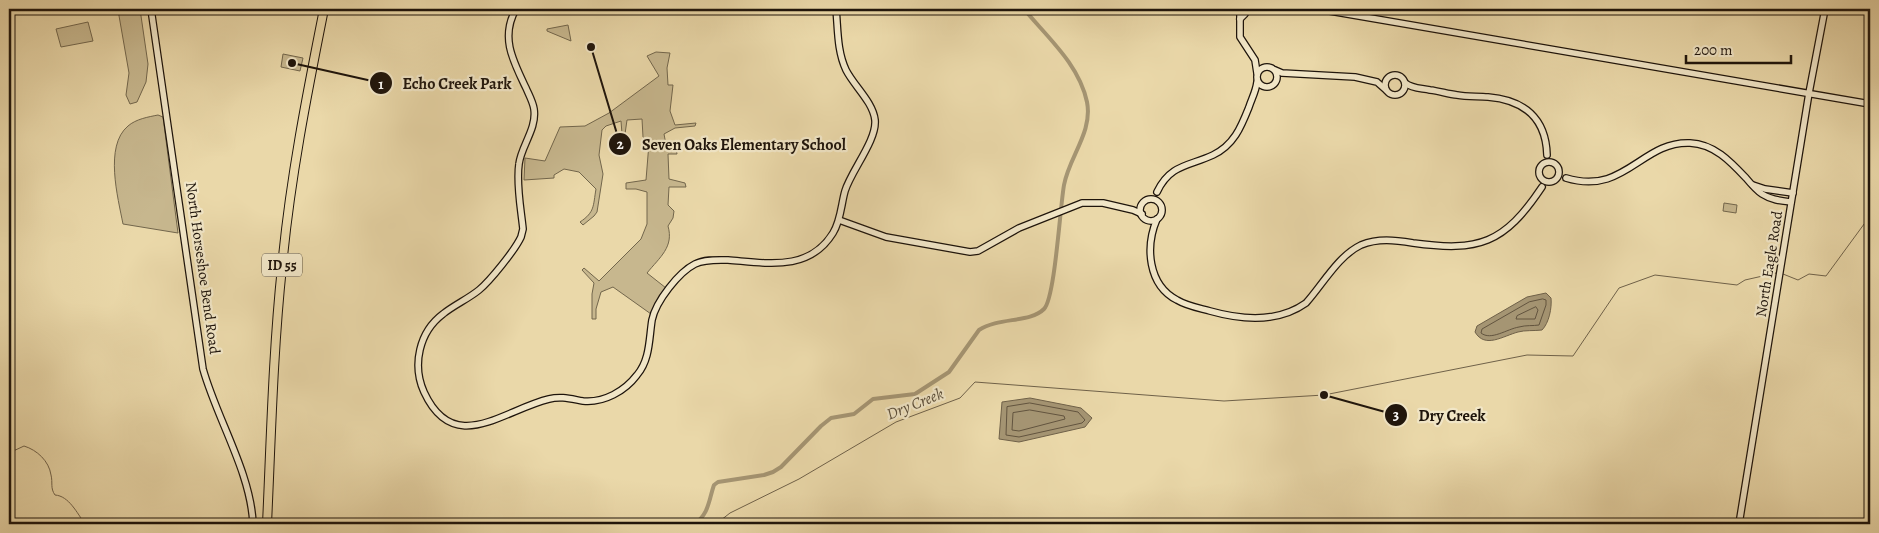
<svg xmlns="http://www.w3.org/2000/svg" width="1879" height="533" font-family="Alegreya,serif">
  <rect width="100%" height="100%" fill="#ead8a9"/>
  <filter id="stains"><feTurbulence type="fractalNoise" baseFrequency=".004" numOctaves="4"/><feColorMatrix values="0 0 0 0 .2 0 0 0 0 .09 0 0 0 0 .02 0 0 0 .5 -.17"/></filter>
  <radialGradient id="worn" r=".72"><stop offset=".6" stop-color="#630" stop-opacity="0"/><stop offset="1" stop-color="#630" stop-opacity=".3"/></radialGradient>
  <g fill="#c7b78e" stroke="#72664c">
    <polygon points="121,9 140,9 148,64 146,82 137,102 130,104 126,95 129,73 118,10"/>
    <polygon points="88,22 93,41 61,47 56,29"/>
    <polygon points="568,25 571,41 547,31 547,29"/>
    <path d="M656,52l14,1 -3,15 1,17h5l-3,26 5,14 21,-2 -1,3 -20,2 -11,6 3,16 9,-2 1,6h-9l1,25 16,4 1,4h-17l-1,18 6,6 -1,7 -5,8c6,21 -8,31 -21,47l19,15 -11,16 -4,10 -38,-27 -12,5 -5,17v10h-4v-25l2,-11 -12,-13 2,-2 15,13 42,-42 6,-15v-32l-11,-3h-10v-6l20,-3 3,-37 -6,-6 -1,-18 -15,1 -2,14h-3l-1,-13 -15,5 -4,4 -3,25 4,19 -6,38 -3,4 -11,9 -3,-3c15,-10 13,-16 16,-33l-17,-17 -15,-3 -10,6v3l-30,2 1,-22 20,3 15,-34 25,-1 24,-13 50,-37 -12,-20z"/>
    <polygon points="283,54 303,58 300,71 281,67"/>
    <path d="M158,115l5,2 15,116 -55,-9c-5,-26 -19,-78 5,-98 8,-7 20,-9 30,-11z"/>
    <polygon points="1724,203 1737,205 1736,213 1723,211"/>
  </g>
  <g fill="#a59573" stroke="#6f6149">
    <path d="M1546,293l5,5c1,10 -2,25 -9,32 -8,1 -17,0 -24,2 -15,4 -33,17 -43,0l2,-6 50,-29z"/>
    <polygon points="1030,398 1081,408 1092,418 1085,427 1019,442 999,439 1002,402"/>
  </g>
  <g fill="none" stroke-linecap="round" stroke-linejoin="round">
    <g stroke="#62543f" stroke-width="1">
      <path d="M1543,299l3,1v5l-7,20c-6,1 -13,0 -20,2 -12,2 -28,14 -38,6l1,-4 47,-27z"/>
      <polygon points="1536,307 1538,310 1535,319 1516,319 1517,316"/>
      <polygon points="1030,403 1078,412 1085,420 1082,423 1019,437 1006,435 1007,407"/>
      <polygon points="1030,410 1064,416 1065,419 1019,431 1012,430 1013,413"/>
    </g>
    <g stroke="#6f6149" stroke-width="1">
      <polyline points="1783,274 1798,280 1809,274 1826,276 1870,216"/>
      <path d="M9,453l15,-7c13,4 25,15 27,29 2,8 -1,13 4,20 14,1 22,18 30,29"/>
      <polyline points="716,524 730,513 799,479 896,422 960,398 975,382 1224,401 1324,395 1527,355 1573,356 1619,288 1655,275 1737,285 1745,280 1776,273"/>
    </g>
    <path stroke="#a59573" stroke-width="4" d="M694,524c15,-9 15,-25 20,-39l4,-3 46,-7 9,-3 8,-5 40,-41 10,-8 23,-4 19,-15 42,-5 34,-22 30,-42c20,-13 51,-7 65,-21 11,-11 16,-102 20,-124 5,-28 29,-53 23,-83 -8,-38 -40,-65 -63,-93"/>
    <g stroke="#1e140b" stroke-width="8">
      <g id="secondary">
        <path d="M151,9l52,360c14,50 48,104 50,155"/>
        <path d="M516,9c-16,28 -3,52 10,79 3,7 7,14 8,21 3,20 -13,37 -15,55 -3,20 2,45 4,65l-2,8c-6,13 -31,44 -42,53 -11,9 -25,15 -36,24 -24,18 -31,51 -19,78 30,65 79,18 125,7 12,-3 22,0 34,2 21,2 42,-10 54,-26 13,-15 12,-36 15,-55 4,-19 27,-48 43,-56 10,-5 23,-4 33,-4 39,3 81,12 105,-27 8,-13 8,-28 12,-42 6,-20 32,-51 30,-71 -2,-18 -21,-34 -29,-50 -9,-19 -8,-41 -10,-61"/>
        <polyline points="1240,9 1240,37 1255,60 1257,73"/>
        <polyline points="1318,9 1870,104"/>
        <polyline points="1240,19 1245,14 1246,9"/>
        <circle cx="1267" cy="77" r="10"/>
        <polyline points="1275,70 1282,73 1355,77 1377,82 1386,90"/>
        <circle cx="1395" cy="85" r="10"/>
        <path d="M1405,83c8,6 16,5 25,7 9,1 18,4 27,5 10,2 21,1 31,2 36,3 58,21 59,58"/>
        <circle cx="1549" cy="172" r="10"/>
        <path d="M1566,178c59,18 75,-37 124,-35 24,1 40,18 56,35 5,6 10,12 16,16 9,6 20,7 29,8"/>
        <polyline points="1753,185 1765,189 1793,193"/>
        <path d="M1157,192c13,-28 33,-26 56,-37 21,-10 28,-28 36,-48 3,-9 7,-16 8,-25"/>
        <circle cx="1151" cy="210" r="11"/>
        <path d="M1157,219c-12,28 -9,66 20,81 10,6 22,8 33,11 32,9 68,12 96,-8 17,-19 32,-47 55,-58 17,-7 34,-5 52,-2 66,9 91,1 129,-56"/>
        <polyline points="839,220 886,237 970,252 978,251 1019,228 1082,203 1103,203 1133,210 1142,214"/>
        <polyline points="1739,524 1809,93 1825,9"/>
      </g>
    </g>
    <g stroke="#1e140b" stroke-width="10">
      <path id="highway" d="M267,524c4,-86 6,-172 15,-257 8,-87 25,-173 42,-258"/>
    </g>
    <use href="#secondary" stroke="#f1e6c7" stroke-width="5.5"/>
    <use href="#highway" stroke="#ead8a9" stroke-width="8"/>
  </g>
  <g text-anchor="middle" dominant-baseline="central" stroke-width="4.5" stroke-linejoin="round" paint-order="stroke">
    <rect fill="#f1e6c7" stroke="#5d5343" stroke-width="1" x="262" y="253.5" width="40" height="23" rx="4"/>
    <g font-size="14" font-weight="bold" fill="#1e140b">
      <text x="282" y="265">ID 55</text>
    </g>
    <g font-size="15" fill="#1e140b" stroke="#f1e6c7">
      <text transform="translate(1769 264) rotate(-81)">North Eagle Road</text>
      <text transform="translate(203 268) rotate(82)">North Horseshoe Bend Road</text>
    </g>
    <g font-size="16" font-style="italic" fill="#5b4e3a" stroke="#f1e6c7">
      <text transform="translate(915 404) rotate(-22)">Dry Creek</text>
    </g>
  </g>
  <path fill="none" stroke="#1e140b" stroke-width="2" d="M292 63L381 83M591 47L620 144M1324 395L1396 415"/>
  <g fill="#1e140b" stroke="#f1e6c7" stroke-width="2">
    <circle cx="292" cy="63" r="5"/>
    <circle cx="591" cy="47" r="5"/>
    <circle cx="1324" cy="395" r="5"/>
    <circle cx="381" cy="83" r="12"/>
    <circle cx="620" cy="144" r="12"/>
    <circle cx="1396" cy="415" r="12"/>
  </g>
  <g font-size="15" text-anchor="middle" font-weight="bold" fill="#fff">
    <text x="381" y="89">1</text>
    <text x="620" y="149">2</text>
    <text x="1396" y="420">3</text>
  </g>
  <g font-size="16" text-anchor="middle" font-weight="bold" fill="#1e140b" stroke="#f1e6c7" stroke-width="4.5" stroke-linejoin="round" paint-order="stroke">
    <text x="457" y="89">Echo Creek Park</text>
    <text x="744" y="150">Seven Oaks Elementary School</text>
    <text x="1452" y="421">Dry Creek</text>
  </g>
  <rect width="1879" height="533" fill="none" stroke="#ead8a9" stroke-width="30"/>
  <rect x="10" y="10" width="1859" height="513" fill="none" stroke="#1e140b" stroke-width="2.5"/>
  <rect x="15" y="15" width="1849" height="503" fill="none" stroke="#1e140b"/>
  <path d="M1686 55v8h105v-8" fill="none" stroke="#1e140b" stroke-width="2.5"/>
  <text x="1694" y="55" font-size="15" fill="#1e140b" stroke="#f1e6c7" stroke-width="4" paint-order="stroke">200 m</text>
  <rect width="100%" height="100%" filter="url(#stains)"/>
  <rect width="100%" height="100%" fill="url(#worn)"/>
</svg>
